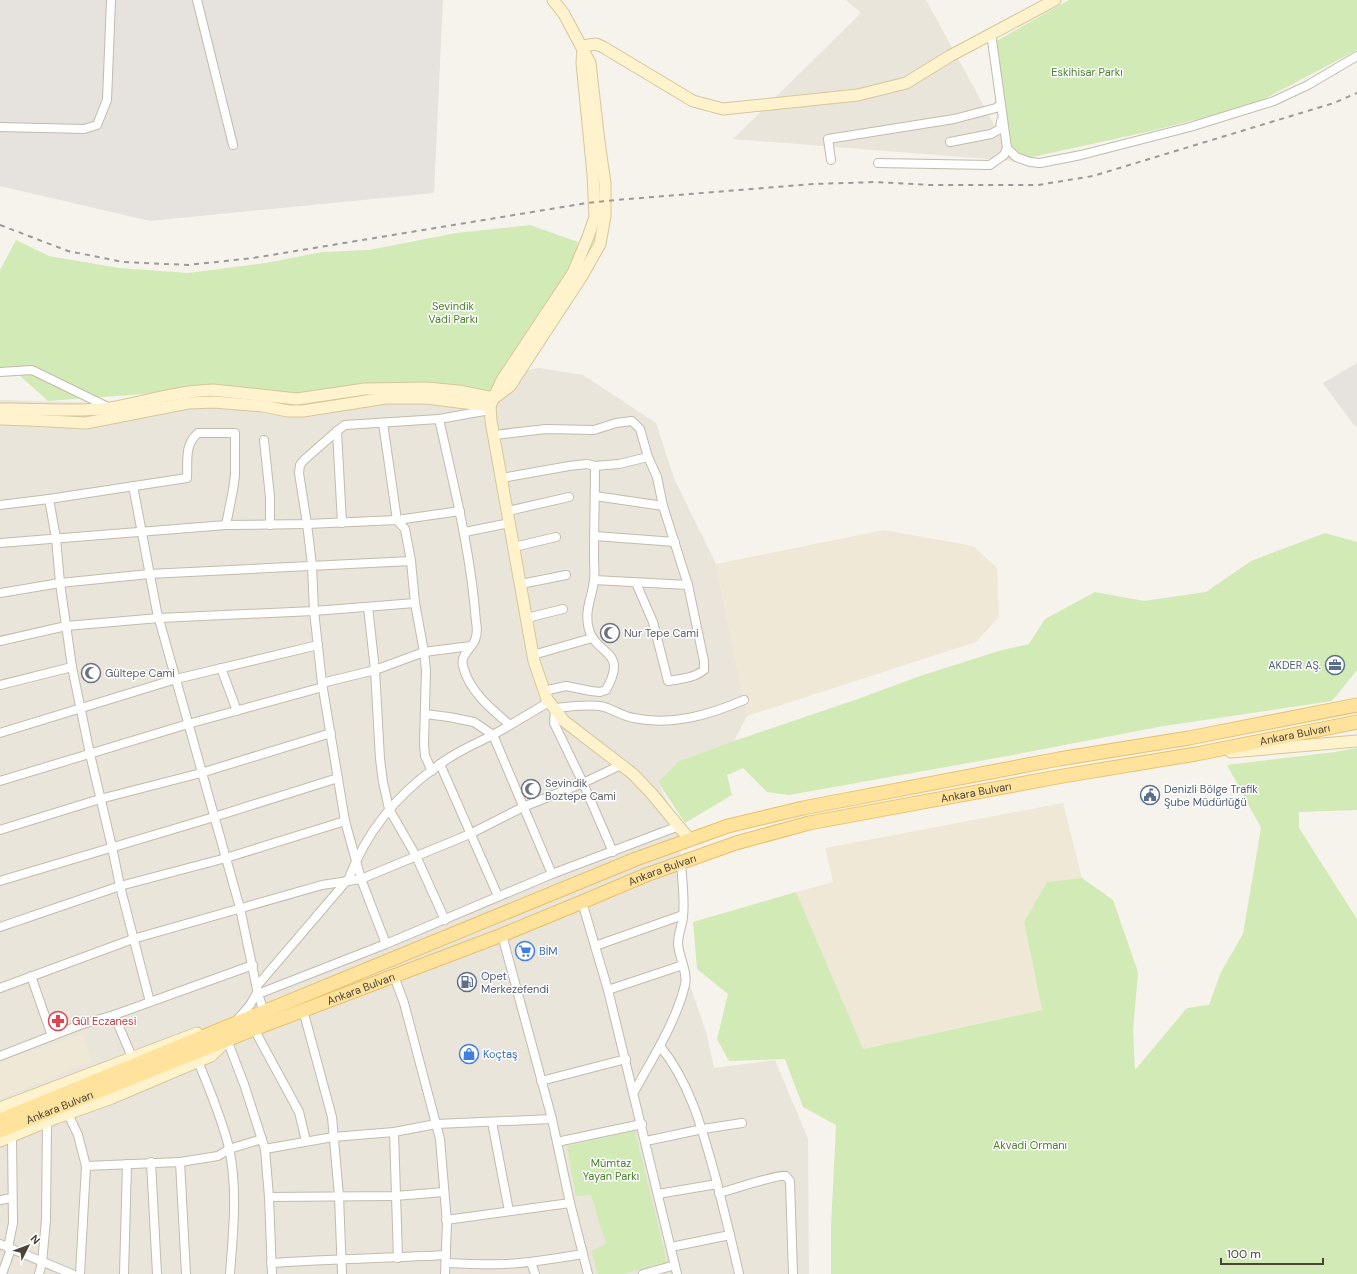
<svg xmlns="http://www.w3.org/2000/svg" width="1357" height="1274" font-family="'DM Sans',sans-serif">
  <rect width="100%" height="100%" fill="#f6f3ec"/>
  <g fill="#eae5da">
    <polygon points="846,0 926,0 1014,161 733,139 861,13"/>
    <polygon points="539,368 583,375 656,423 674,478 716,564 747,716 734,741 679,761 658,782 679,826 681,862 683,965 707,1035 714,1068 775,1060 808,1139 809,1274 0,1274 0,400 104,403 199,390 466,382"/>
  </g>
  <g fill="#e6e2dd">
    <polygon points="0,0 443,0 434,193 150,221 0,186"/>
    <polygon points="1357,363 1357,427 1353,424 1323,383"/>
  </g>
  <g fill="#efe8d6">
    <polygon points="884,530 973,546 997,568 999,617 976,642 747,716 716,564"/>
    <polygon points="1063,803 1082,878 1047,882 1024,922 1042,1010 862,1049 796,892 833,882 825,848"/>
    <polygon points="83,1034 92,1061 0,1099 0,1061"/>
  </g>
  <g fill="#d2eab5">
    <polygon points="1069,0 1357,0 1357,50 1253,105 1147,132 1014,161 993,43"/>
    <polygon points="530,225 578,242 571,276 494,398 458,391 324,395 199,390 48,401 18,374 0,377 0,270 16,240 49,256 119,268 188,273 266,263 322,252 369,250 456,233"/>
    <polygon points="1325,533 1357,542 1357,670 1332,701 1164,726 1002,757 789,795 767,792 743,768 727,775 732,795 685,823 658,782 679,761 734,741 858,699 920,676 1002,650 1029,644 1045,619 1095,592 1144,601 1206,592 1251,561"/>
    <polygon points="1357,748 1357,810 1299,812 1299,828 1357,919 1357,1274 831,1274 831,1227 836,1125 803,1107 785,1059 729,1061 717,1039 728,994 697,969 693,922 796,892 863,1049 1042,1010 1024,922 1047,882 1082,878 1113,900 1138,972 1133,1031 1135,1070 1187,1008 1209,1005 1221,972 1243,934 1261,828 1227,765 1335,752"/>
    <polygon points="635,1131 667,1262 623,1274 598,1274 591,1251 606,1244 591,1195 576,1196 567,1146"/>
  </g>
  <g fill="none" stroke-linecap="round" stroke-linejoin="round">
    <g stroke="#c2bbae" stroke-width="10">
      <g id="street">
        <polyline points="197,0 233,145"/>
        <polyline points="0,127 84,129 97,125 107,100 111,0"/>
        <polyline points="950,142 991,134 1000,129 1001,121"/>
        <polyline points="1007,148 1016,157 1030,162 1040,163 1081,155 1190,127 1274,101 1308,85 1357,56"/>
        <polyline points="831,160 828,139 954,119 996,108 1001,104"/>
        <polyline points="878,163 990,165 1004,155 1007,148 991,33"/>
        <polyline points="0,372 32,370 110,408"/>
        <path d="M439,419c15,67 32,134 37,203 1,5 1,13 -1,18 -4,9 -15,15 -12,26 6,25 28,43 47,59"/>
        <polyline points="383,423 397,520 405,529 411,561 415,603 424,652 426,670 424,744 425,756 432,771"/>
        <polyline points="337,431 342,523"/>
        <polyline points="494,435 546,429 594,430 616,423 632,421 640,429 648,457 657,477 663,506 688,585"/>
        <polyline points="264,440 270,497 270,525"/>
        <polyline points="502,478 569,466 587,464 595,466 619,464 648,457"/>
        <polyline points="133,486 157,612 240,908 258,994 264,1012"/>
        <polyline points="595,496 663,506"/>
        <polyline points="49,499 56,538 60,583 72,667 90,754 112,847 120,886 150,1002"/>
        <path d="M0,505l49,-6 138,-21c1,-17 -3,-33 11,-45h37v42l-2,15 -7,35"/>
        <polyline points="508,511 569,497"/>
        <polyline points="465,532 510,523"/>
        <polyline points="595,536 675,542"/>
        <polyline points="0,543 226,525 307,524 397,520 460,511"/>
        <polyline points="514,547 556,537"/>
        <path d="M594,580l94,5 16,76v9c-10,8 -23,9 -36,11l-15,-59 -17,-39"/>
        <polyline points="521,584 566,575"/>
        <polyline points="0,593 60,583 149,574 411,561"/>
        <polyline points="368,607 375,670 380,759 383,782 389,809 416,856 445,920"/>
        <polyline points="527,618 563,609"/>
        <polyline points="0,641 66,626 159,618 314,611 415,603"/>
        <polyline points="533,655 592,638"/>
        <polyline points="221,668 237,711"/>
        <polyline points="322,683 375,670 424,652 471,646"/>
        <polyline points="0,685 72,667"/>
        <path d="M544,691l22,-5 25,5 9,1 6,-2c24,-43 -13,-33 -18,-65 -3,-19 5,-29 6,-46 1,-7 0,-14 0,-21 0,-31 1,-61 1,-92"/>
        <path d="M554,708c14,-1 31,-4 46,-2 12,2 21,10 34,12 38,8 75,-3 110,-18"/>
        <polyline points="555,710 554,723 583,783 613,852"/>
        <polyline points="425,714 449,717 474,722 493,735 552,874"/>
        <polyline points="0,733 176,679 318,645"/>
        <polyline points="440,764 498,896"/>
        <polyline points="0,781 188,724 323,687"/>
        <polyline points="0,830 100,799 201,773 331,733"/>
        <polyline points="0,881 214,817 338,778"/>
        <polyline points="582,902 608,990 677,1274"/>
        <polyline points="0,927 120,886 226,858 345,821"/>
        <polyline points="502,935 552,1119 570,1203 588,1274"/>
        <polyline points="386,944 361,879 345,821 322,683 314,611 312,565 307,524 299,473 300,465 304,460 337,431 345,425 439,419 490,410"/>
        <polyline points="595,946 683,915"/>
        <polyline points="31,976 52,1036"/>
        <polyline points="394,976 404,1003 440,1139 447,1223 445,1274"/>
        <path d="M257,986l92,-108c17,-45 48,-83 87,-111 17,-13 36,-22 55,-31 20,-11 39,-23 58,-34"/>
        <polyline points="0,988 133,939 322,885 361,879 470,834 523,807 583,783 621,765"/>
        <polyline points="608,990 683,965"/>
        <polyline points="258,994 386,944 552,874 679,826"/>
        <polyline points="303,1010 332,1117 339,1196 342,1274"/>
        <polyline points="114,1015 132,1057"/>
        <polyline points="237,1020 250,1005 258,991"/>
        <polyline points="254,1029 299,1112 306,1141"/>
        <polyline points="227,1040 244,1084 265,1149 269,1197 272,1274"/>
        <path d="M660,1046c31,38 43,86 56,133 8,32 16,63 23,95"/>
        <polyline points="0,1056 80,1025 114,1015 253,965"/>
        <path d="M198,1061c11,28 24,57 31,87 9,41 4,85 1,126"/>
        <polyline points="541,1081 626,1059"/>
        <path d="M634,1092c18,-33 42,-70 51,-107 3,-13 -6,-28 -7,-41 0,-10 4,-18 5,-27 2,-18 -1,-37 -2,-55"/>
        <polyline points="68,1114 78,1135 86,1166 80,1274"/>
        <polyline points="492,1122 509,1211"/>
        <polyline points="394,1132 398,1258"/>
        <polyline points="646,1141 703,1129 742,1123"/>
        <polyline points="557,1142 642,1124"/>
        <polyline points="265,1149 333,1137 394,1132 436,1124 552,1119"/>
        <polyline points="151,1162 157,1274"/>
        <polyline points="180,1162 186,1274"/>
        <polyline points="86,1166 180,1162 218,1156 229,1149 262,1139"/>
        <path d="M719,1193c13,-3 58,-19 67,-17l4,5 3,93"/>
        <polyline points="658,1194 717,1184"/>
        <polyline points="269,1197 395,1196 444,1192"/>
        <polyline points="0,1200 12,1198"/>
        <polyline points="446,1220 570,1203"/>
        <polyline points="0,1244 72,1274"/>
        <polyline points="671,1247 730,1235"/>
        <polyline points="8,1248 13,1223 12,1137"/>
        <polyline points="531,1262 535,1274"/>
        <path d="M271,1263c59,-4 117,-5 175,-8"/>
        <path d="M446,1263c20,1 39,2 59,1 26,-1 52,-6 78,-10"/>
        <polyline points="2,1274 11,1249"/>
        <polyline points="39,1274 42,1263 46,1220 47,1122"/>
        <polyline points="124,1274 127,1164"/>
        <polyline points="643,1274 675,1265"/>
      </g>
    </g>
    <g stroke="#d6c79b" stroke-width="13">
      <g id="secondary">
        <polyline points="582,46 596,44 603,47 693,101 723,109 858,95 906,83 950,56 1055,0"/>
        <polyline points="583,49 582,63 593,174 595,217 588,237 573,273 502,380 490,406 491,421 534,661 547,699 564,721 633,774 652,794 690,840"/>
        <path d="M0,409c37,-1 73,4 110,-1 34,-6 67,-17 103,-18l84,9 68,-10 62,-1 31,3 36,7 16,-12 72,-110 18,-32 5,-28v-33l-6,-41 -9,-79 -26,-49 -11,-14"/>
        <polyline points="0,419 29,420 86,423 188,403 214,402 263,406 288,411 303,411 386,398 426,398 490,406"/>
        <polyline points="1231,752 1357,741"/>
        <polyline points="0,1108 197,1033"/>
        <polyline points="0,1141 56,1118 112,1098 211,1056 225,1042"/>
      </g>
    </g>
    <g stroke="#e6c16a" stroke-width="15">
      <g id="primary">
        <polyline points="0,1120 636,859 728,826 803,808 1059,759 1189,738 1357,705"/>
        <path id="s1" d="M0,1131l254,-102 248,-94 80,-33 64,-27 90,-32 73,-20 254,-47 133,-22 161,-32"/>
      </g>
    </g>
    <use href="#street" stroke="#fff" stroke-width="8"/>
    <use href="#secondary" stroke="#fff3cd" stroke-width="11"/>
    <use href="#primary" stroke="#ffe39c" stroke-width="13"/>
    <polyline stroke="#9a9a9a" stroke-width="2" stroke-dasharray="5 5" stroke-linecap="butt" points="0,225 68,251 123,262 188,265 253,258 587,203 616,200 813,184 876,182 930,185 1038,185 1093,176 1334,103 1357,93"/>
  </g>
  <defs>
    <g id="mosque-ring" transform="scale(1)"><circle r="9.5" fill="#fff" stroke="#6b7280" stroke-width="1.5"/><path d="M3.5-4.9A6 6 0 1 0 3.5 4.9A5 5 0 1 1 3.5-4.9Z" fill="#6b7280"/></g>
    <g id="office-ring" transform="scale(1)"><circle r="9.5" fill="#fff" stroke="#5c6f8a" stroke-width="1.5"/><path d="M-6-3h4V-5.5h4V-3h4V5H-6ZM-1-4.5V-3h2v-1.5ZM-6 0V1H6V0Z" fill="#5c6f8a"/></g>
    <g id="civic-ring" transform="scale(1)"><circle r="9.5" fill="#fff" stroke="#5c6f8a" stroke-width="1.5"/><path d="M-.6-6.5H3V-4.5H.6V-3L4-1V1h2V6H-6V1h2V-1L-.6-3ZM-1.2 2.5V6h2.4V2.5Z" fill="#5c6f8a"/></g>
    <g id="supermarket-ring" transform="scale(1)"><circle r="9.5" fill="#fff" stroke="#3f7fe0" stroke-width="1.5"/><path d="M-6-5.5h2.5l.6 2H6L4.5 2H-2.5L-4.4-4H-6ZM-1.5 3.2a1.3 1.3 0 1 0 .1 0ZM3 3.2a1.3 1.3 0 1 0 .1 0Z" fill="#3f7fe0"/></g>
    <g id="fuel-ring" transform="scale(1)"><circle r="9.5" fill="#fff" stroke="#5c6f8a" stroke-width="1.5"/><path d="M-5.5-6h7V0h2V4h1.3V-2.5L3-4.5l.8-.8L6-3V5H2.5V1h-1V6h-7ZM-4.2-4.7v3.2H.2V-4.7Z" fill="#5c6f8a"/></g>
    <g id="pharmacy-ring" transform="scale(1)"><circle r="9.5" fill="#fff" stroke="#e0444e" stroke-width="1.5"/><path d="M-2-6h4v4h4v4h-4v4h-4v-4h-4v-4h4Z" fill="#e0444e"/></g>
    <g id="shop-ring" transform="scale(1)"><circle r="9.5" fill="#fff" stroke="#3f7fe0" stroke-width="1.5"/><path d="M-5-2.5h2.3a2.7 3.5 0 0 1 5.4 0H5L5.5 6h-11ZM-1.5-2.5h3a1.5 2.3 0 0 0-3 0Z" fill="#3f7fe0"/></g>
  </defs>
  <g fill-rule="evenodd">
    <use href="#mosque-ring" x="610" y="633"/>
    <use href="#office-ring" x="1335" y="665"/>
    <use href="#mosque-ring" x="91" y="673"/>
    <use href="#mosque-ring" x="531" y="789"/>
    <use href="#civic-ring" x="1150" y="795"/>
    <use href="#supermarket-ring" x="525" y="951"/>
    <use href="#fuel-ring" x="467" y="982"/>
    <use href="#pharmacy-ring" x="58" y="1021"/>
    <use href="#shop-ring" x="469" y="1054"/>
  </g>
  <g text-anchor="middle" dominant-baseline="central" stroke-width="3" stroke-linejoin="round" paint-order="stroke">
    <g font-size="11" fill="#4a7f2a" stroke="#fff">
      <text x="1087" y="72">Eskihisar Parkı</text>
      <text x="453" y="306">Sevindik<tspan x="453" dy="13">Vadi Parkı</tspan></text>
      <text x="1030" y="1145">Akvadi Ormanı</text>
      <text x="611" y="1163">Mümtaz<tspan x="611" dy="13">Yayan Parkı</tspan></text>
    </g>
    <g font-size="11" fill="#5b616d" stroke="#fff" text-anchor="start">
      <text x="624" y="633">Nur Tepe Cami</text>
      <text x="105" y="673">Gültepe Cami</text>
      <text x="545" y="783">Sevindik<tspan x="545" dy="13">Boztepe Cami</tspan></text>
    </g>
    <g font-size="11" fill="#4e5e75" stroke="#fff" text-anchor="start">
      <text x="1321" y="665" text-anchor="end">AKDER AŞ.</text>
      <text x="1164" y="789">Denizli Bölge Trafik<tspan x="1164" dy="13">Şube Müdürlüğü</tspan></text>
      <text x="481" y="976">Opet<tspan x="481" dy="13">Merkezefendi</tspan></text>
    </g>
    <g font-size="11" fill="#4b4439" stroke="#fff">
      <text stroke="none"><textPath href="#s1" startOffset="1360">Ankara Bulvarı</textPath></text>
      <text stroke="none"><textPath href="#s1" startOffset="1036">Ankara Bulvarı</textPath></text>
      <text stroke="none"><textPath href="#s1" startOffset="712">Ankara Bulvarı</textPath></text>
      <text stroke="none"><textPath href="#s1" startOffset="388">Ankara Bulvarı</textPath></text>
      <text stroke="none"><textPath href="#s1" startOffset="64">Ankara Bulvarı</textPath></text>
    </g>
    <g font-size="11" fill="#366cbe" stroke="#fff" text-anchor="start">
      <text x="539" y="951">BİM</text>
      <text x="483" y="1054">Koçtaş</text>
    </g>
    <g font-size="11" fill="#be3a42" stroke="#fff" text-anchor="start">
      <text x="72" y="1021">Gül Eczanesi</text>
    </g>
  </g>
  <g transform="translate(28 1246) rotate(48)" stroke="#ffffff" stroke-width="3" paint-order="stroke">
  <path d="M0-3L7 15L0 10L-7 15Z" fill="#4b4439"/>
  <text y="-6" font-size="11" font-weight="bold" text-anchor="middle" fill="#4b4439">N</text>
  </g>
  <path d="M1221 1258v6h102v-6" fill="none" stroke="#4b4439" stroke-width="2"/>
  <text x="1227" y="1258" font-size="12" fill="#4b4439" stroke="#ffffff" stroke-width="3" paint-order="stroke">100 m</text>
</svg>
